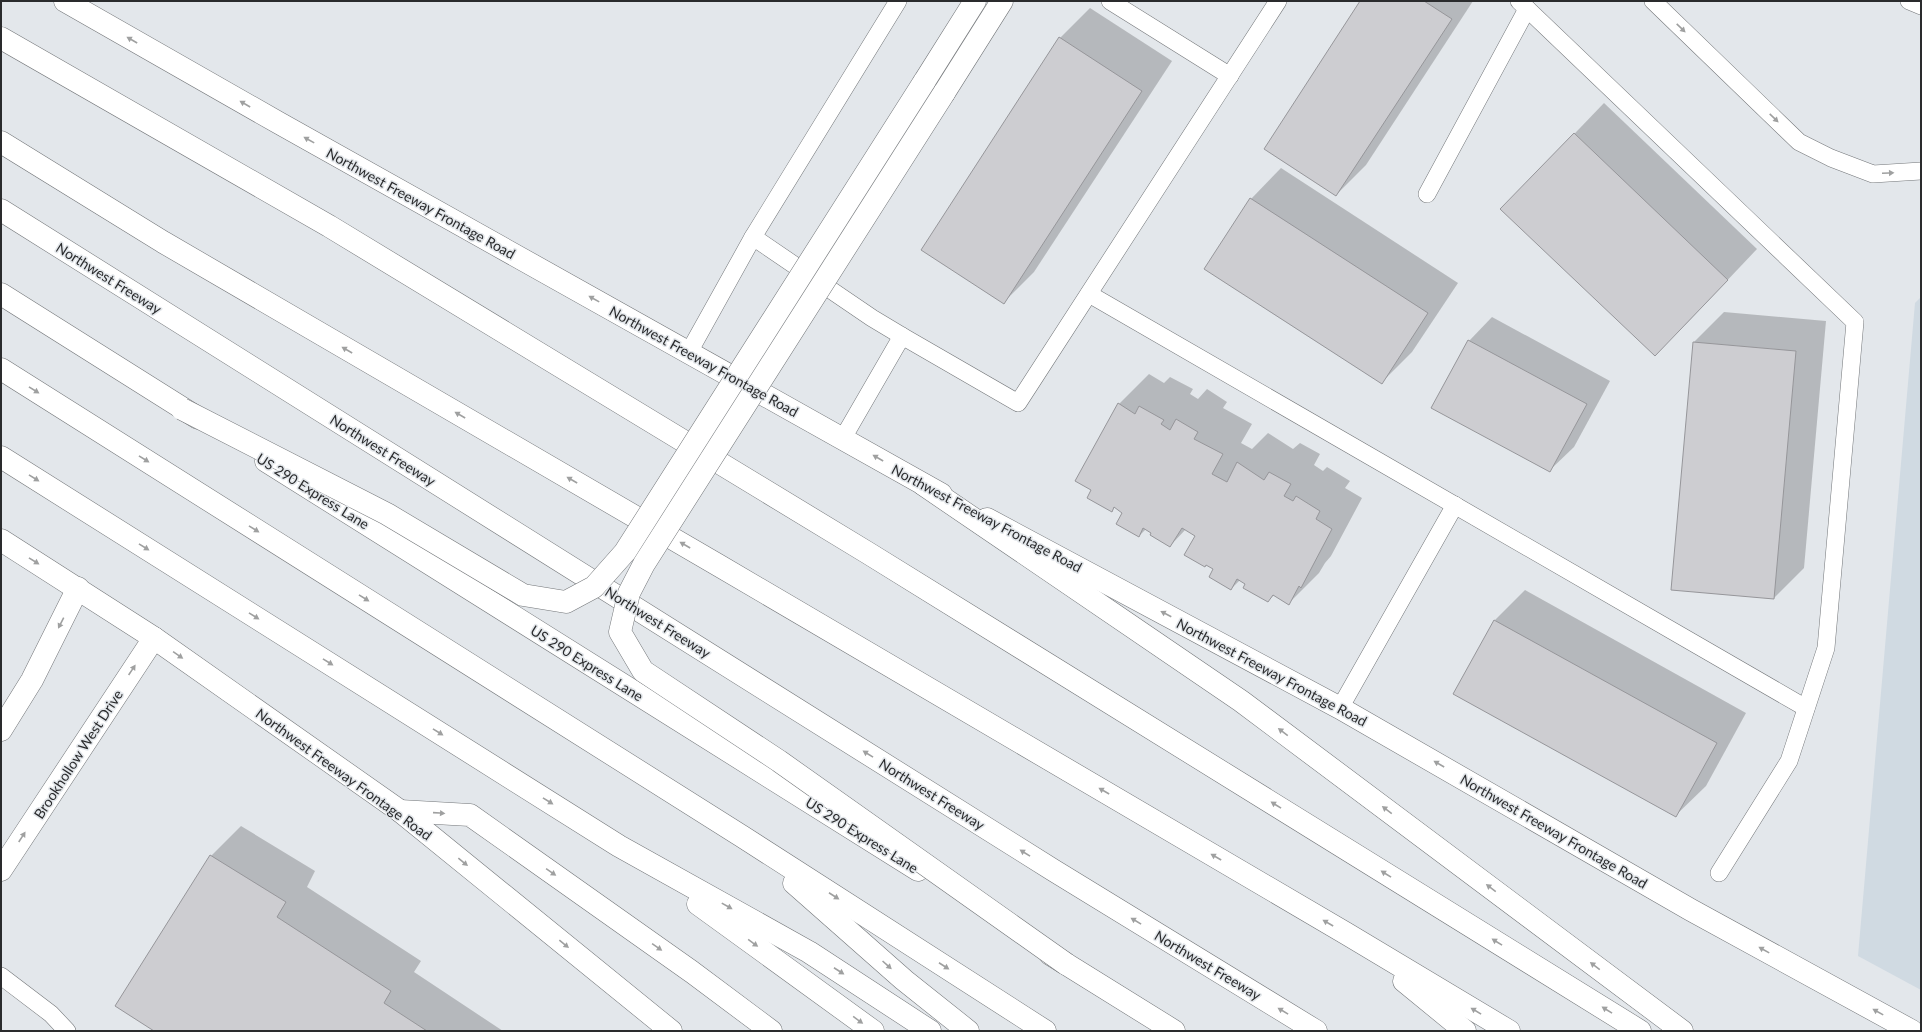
<svg xmlns="http://www.w3.org/2000/svg" width="1922" height="1032" font-family="Lato,sans-serif">
  <rect width="100%" height="100%" fill="#e3e7eb"/>
  <polygon fill="#d0dae2" points="1921,297 1921,990 1858,956 1915,303"/>
  <g fill="#0003">
    <polygon points="1362,1 1473,1 1366,165 1336,195"/>
    <polygon points="1090,8 1172,61 1034,272 1004,302 1060,38"/>
    <polygon points="1604,103 1757,249 1685,325 1502,209"/>
    <polygon points="1281,168 1458,283 1412,352 1382,382 1206,269 1251,199"/>
    <polygon points="1724,312 1826,321 1804,568 1774,598 1694,342"/>
    <polygon points="1492,317 1610,381 1574,447 1550,470 1469,341"/>
    <polygon points="1149,374 1164,383 1170,377 1193,389 1190,394 1198,399 1207,389 1227,402 1223,408 1252,424 1241,443 1252,449 1268,433 1293,449 1300,443 1320,454 1314,465 1323,471 1327,467 1350,481 1345,488 1362,498 1331,556 1325,563 1319,573 1289,603 1274,595 1268,601 1240,580 1231,589 1215,569 1196,535 1186,529 1170,546 1146,529 1139,536 1124,512 1115,507 1112,511 1092,490 1119,404"/>
    <polygon points="1525,590 1746,713 1706,786 1675,816 1495,620"/>
    <polygon points="241,826 315,871 307,887 421,961 414,972 503,1031 156,1031 211,856"/>
  </g>
  <g fill="#cdcdd1" stroke="#96969a">
    <polygon points="1360,1 1424,1 1452,19 1336,196 1264,149"/>
    <polygon points="1059,37 1142,91 1004,304 921,250"/>
    <polygon points="1574,133 1728,280 1655,356 1500,209"/>
    <polygon points="1250,198 1428,313 1382,384 1204,269"/>
    <polygon points="1468,340 1587,404 1550,472 1431,408"/>
    <polygon points="1693,342 1796,351 1774,599 1671,590"/>
    <polygon points="1118,403 1135,414 1139,406 1164,420 1161,424 1170,430 1176,419 1198,432 1194,439 1223,454 1212,474 1227,482 1237,462 1264,480 1269,472 1291,484 1284,496 1293,501 1296,496 1320,511 1316,519 1332,529 1301,588 1299,586 1289,605 1273,595 1268,602 1243,588 1245,584 1237,579 1231,590 1209,577 1213,569 1206,565 1205,567 1184,555 1195,536 1182,528 1170,547 1150,535 1151,533 1143,528 1139,537 1116,524 1122,513 1114,507 1112,512 1087,498 1091,490 1075,481"/>
    <polygon points="1494,620 1717,743 1676,817 1453,694"/>
    <polygon points="210,855 286,902 277,917 391,991 384,1003 427,1031 154,1031 115,1006"/>
  </g>
  <g fill="none" stroke-linecap="round" stroke-linejoin="round">
    <g stroke="#737679" stroke-width="18">
      <g id="lane">
        <polyline points="1110,1 1230,76"/>
        <polyline points="1519,1 1855,322 1826,648 1789,761 1719,873"/>
        <polyline points="1653,1 1799,142 1831,158 1873,174 1921,171"/>
        <polyline points="1909,1 1921,6"/>
        <polyline points="1427,194 1527,9"/>
        <polyline points="753,237 872,318 902,336"/>
        <polyline points="1089,294 1806,708"/>
        <polyline points="689,352 753,237 898,1"/>
        <polyline points="843,438 902,336 1018,403 1278,1"/>
        <polyline points="1340,708 1455,505"/>
        <polyline points="1,976 51,1014 67,1031"/>
      </g>
    </g>
    <g stroke="#737679" stroke-width="23">
      <g id="street">
        <polyline points="1,730 32,680 78,588"/>
        <polyline points="1,870 154,638"/>
      </g>
    </g>
    <g stroke="#737679" stroke-width="23">
      <g id="secondary">
        <polyline points="65,1 279,123 941,494"/>
        <polyline points="987,519 1340,708 1691,910 1912,1031"/>
        <polyline points="1,540 154,638 400,811 671,1031"/>
      </g>
    </g>
    <g stroke="#737679" stroke-width="23">
      <g id="highway">
        <polyline points="1,38 329,226 868,553 1640,1031"/>
        <polyline points="924,82 975,1"/>
        <polyline points="944,93 1002,1"/>
        <polyline points="1,142 163,242 718,565 1347,934 1509,1031"/>
        <polyline points="1,210 1053,870 1316,1031"/>
        <polyline points="1,294 198,418"/>
        <polyline points="1,369 743,837 1045,1031"/>
        <polyline points="1,457 619,846 809,952 930,1031"/>
        <polyline points="266,461 918,870"/>
        <polyline points="924,485 1241,701 1682,1031"/>
        <polyline points="400,811 470,815 692,972 771,1031"/>
        <polyline points="794,883 904,980 968,1031"/>
        <polyline points="698,904 873,1031"/>
        <polyline points="1050,954 1174,1031"/>
        <polyline points="1404,981 1465,1031"/>
      </g>
    </g>
    <use href="#lane" stroke="#fff" stroke-width="17"/>
    <use href="#street" stroke="#fff" stroke-width="22"/>
    <use href="#secondary" stroke="#fff" stroke-width="22"/>
    <use href="#highway" stroke="#fff" stroke-width="22"/>
    <g stroke="#737679" stroke-width="23" stroke-linecap="butt">
      <g id="highway-bridge">
        <polyline points="944,93 644,564 629,593 620,632 643,671 779,761 1066,964"/>
        <polyline points="182,409 387,514 523,595 566,602 594,587 625,552 924,82"/>
      </g>
    </g>
    <use href="#highway-bridge" stroke="#fff" stroke-width="22"/>
  </g>
  <defs><path id="oneway-solid" d="M-6-.8H1V-3.2L6.5 0L1 3.2V.8H-6Z"/></defs>
  <g fill="#9fa0a0">
    <use href="#oneway-solid" transform="translate(1681 28) rotate(44)"/>
    <use href="#oneway-solid" transform="translate(132 40) rotate(-150)"/>
    <use href="#oneway-solid" transform="translate(245 104) rotate(-150)"/>
    <use href="#oneway-solid" transform="translate(1774 118) rotate(44)"/>
    <use href="#oneway-solid" transform="translate(309 140) rotate(-151)"/>
    <use href="#oneway-solid" transform="translate(1888 173) rotate(-2)"/>
    <use href="#oneway-solid" transform="translate(594 299) rotate(-151)"/>
    <use href="#oneway-solid" transform="translate(347 350) rotate(-150)"/>
    <use href="#oneway-solid" transform="translate(34 390) rotate(32)"/>
    <use href="#oneway-solid" transform="translate(460 415) rotate(-150)"/>
    <use href="#oneway-solid" transform="translate(878 458) rotate(-150)"/>
    <use href="#oneway-solid" transform="translate(144 459) rotate(32)"/>
    <use href="#oneway-solid" transform="translate(34 478) rotate(32)"/>
    <use href="#oneway-solid" transform="translate(572 480) rotate(-150)"/>
    <use href="#oneway-solid" transform="translate(254 529) rotate(32)"/>
    <use href="#oneway-solid" transform="translate(685 545) rotate(-150)"/>
    <use href="#oneway-solid" transform="translate(144 547) rotate(32)"/>
    <use href="#oneway-solid" transform="translate(34 561) rotate(32)"/>
    <use href="#oneway-solid" transform="translate(364 598) rotate(32)"/>
    <use href="#oneway-solid" transform="translate(1166 614) rotate(-152)"/>
    <use href="#oneway-solid" transform="translate(254 616) rotate(32)"/>
    <use href="#oneway-solid" transform="translate(61 623) rotate(117)"/>
    <use href="#oneway-solid" transform="translate(178 655) rotate(35)"/>
    <use href="#oneway-solid" transform="translate(328 662) rotate(32)"/>
    <use href="#oneway-solid" transform="translate(132 670) rotate(-56)"/>
    <use href="#oneway-solid" transform="translate(438 732) rotate(32)"/>
    <use href="#oneway-solid" transform="translate(1283 732) rotate(-143)"/>
    <use href="#oneway-solid" transform="translate(868 754) rotate(-148)"/>
    <use href="#oneway-solid" transform="translate(1439 764) rotate(-150)"/>
    <use href="#oneway-solid" transform="translate(1104 791) rotate(-150)"/>
    <use href="#oneway-solid" transform="translate(548 801) rotate(32)"/>
    <use href="#oneway-solid" transform="translate(1276 805) rotate(-148)"/>
    <use href="#oneway-solid" transform="translate(1387 810) rotate(-143)"/>
    <use href="#oneway-solid" transform="translate(439 813) rotate(4)"/>
    <use href="#oneway-solid" transform="translate(22 837) rotate(-57)"/>
    <use href="#oneway-solid" transform="translate(1025 853) rotate(-148)"/>
    <use href="#oneway-solid" transform="translate(1216 857) rotate(-150)"/>
    <use href="#oneway-solid" transform="translate(463 862) rotate(39)"/>
    <use href="#oneway-solid" transform="translate(551 872) rotate(35)"/>
    <use href="#oneway-solid" transform="translate(1386 874) rotate(-148)"/>
    <use href="#oneway-solid" transform="translate(1491 888) rotate(-143)"/>
    <use href="#oneway-solid" transform="translate(834 896) rotate(33)"/>
    <use href="#oneway-solid" transform="translate(727 906) rotate(29)"/>
    <use href="#oneway-solid" transform="translate(1136 921) rotate(-149)"/>
    <use href="#oneway-solid" transform="translate(1328 923) rotate(-150)"/>
    <use href="#oneway-solid" transform="translate(1497 942) rotate(-148)"/>
    <use href="#oneway-solid" transform="translate(753 943) rotate(36)"/>
    <use href="#oneway-solid" transform="translate(564 944) rotate(39)"/>
    <use href="#oneway-solid" transform="translate(657 947) rotate(35)"/>
    <use href="#oneway-solid" transform="translate(1764 950) rotate(-151)"/>
    <use href="#oneway-solid" transform="translate(887 965) rotate(42)"/>
    <use href="#oneway-solid" transform="translate(944 966) rotate(33)"/>
    <use href="#oneway-solid" transform="translate(1595 966) rotate(-143)"/>
    <use href="#oneway-solid" transform="translate(839 971) rotate(33)"/>
    <use href="#oneway-solid" transform="translate(1607 1010) rotate(-148)"/>
    <use href="#oneway-solid" transform="translate(1283 1011) rotate(-149)"/>
    <use href="#oneway-solid" transform="translate(1476 1011) rotate(-149)"/>
    <use href="#oneway-solid" transform="translate(1878 1012) rotate(-151)"/>
    <use href="#oneway-solid" transform="translate(858 1020) rotate(36)"/>
  </g>
  <g text-anchor="middle" dominant-baseline="central" stroke-width="3" stroke-linejoin="round" paint-order="stroke">
    <g font-size="14" fill="#2a2b2d" stroke="#e3e7eb">
      <text transform="translate(421 203) rotate(29)">Northwest Freeway Frontage Road</text>
      <text transform="translate(109 278) rotate(32)">Northwest Freeway</text>
      <text transform="translate(704 361) rotate(29)">Northwest Freeway Frontage Road</text>
      <text transform="translate(383 450) rotate(32)">Northwest Freeway</text>
      <text transform="translate(313 491) rotate(32)">US 290 Express Lane</text>
      <text transform="translate(987 518) rotate(28)">Northwest Freeway Frontage Road</text>
      <text transform="translate(658 622) rotate(32)">Northwest Freeway</text>
      <text transform="translate(587 663) rotate(32)">US 290 Express Lane</text>
      <text transform="translate(1272 672) rotate(28)">Northwest Freeway Frontage Road</text>
      <text transform="translate(78 754) rotate(-57)">Brookhollow West Drive</text>
      <text transform="translate(344 774) rotate(36)">Northwest Freeway Frontage Road</text>
      <text transform="translate(932 794) rotate(32)">Northwest Freeway</text>
      <text transform="translate(1554 831) rotate(30)">Northwest Freeway Frontage Road</text>
      <text transform="translate(862 835) rotate(32)">US 290 Express Lane</text>
      <text transform="translate(1208 965) rotate(31)">Northwest Freeway</text>
    </g>
  </g>
  <rect width="1922" height="1032" fill="none" stroke="#2a2b2d" stroke-width="4"/>
</svg>
